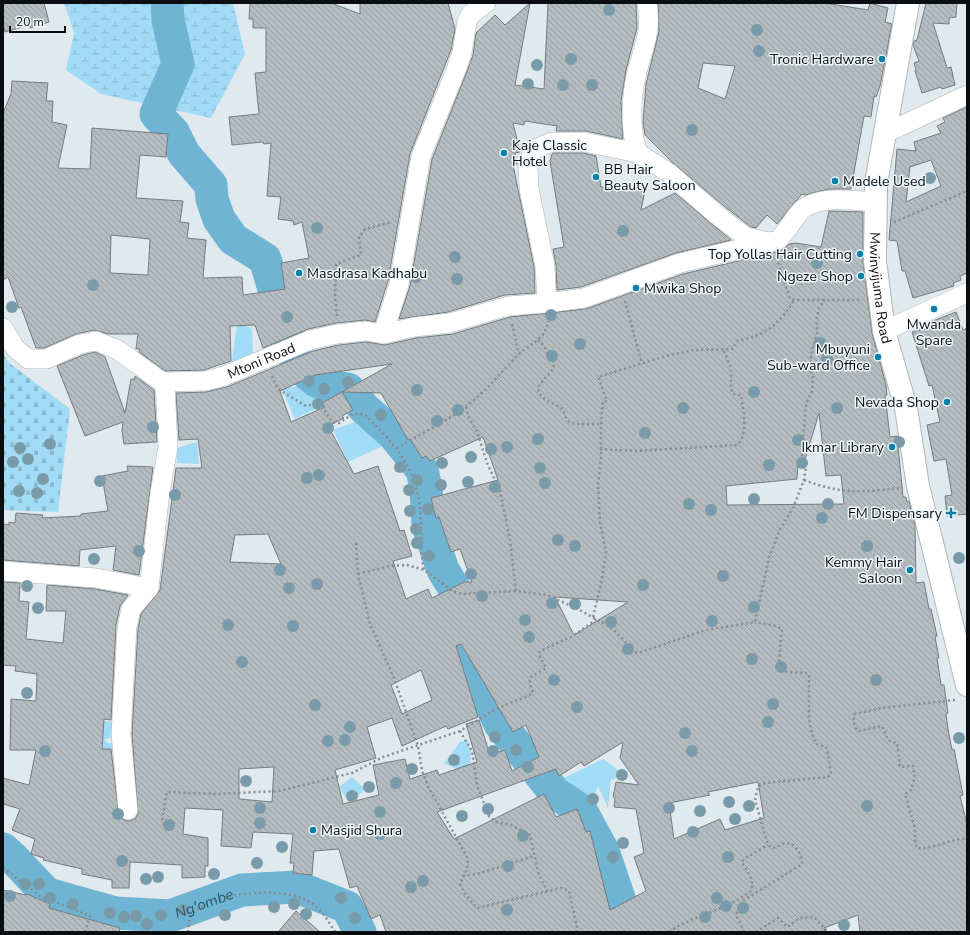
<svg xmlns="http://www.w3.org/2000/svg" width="970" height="935" font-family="'Nunito Sans',sans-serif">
  <defs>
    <pattern id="wetland-marsh" width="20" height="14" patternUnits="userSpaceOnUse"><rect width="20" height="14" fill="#a2dbf5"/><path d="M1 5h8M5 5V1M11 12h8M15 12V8" fill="none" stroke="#8abbd1"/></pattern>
    <pattern id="cemetery-stones" width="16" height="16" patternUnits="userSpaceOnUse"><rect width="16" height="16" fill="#a2dbf5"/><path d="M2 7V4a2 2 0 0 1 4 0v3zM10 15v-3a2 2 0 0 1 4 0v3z" fill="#8abbd1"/></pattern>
    <pattern id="building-back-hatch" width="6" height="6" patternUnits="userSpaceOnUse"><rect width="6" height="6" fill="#b4bcc0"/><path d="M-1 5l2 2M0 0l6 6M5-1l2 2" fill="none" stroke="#99a0a4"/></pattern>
  </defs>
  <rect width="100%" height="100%" fill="#e0e9ed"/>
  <g fill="#a2dbf5">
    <polygon points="237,324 252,328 253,356 231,369"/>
    <polygon points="315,383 329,391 348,393 295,419 282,389"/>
    <polygon points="357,421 383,446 348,462 333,430"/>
    <polygon points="197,442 199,464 177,463 177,448"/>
    <polygon points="116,716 118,734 105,740 107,743 119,744 118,750 71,747 81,718 111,722"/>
    <path d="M461,741h7l3,13 -1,13 -14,2 -12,-6c7,-7 10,-15 17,-22z"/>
    <polygon points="603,759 618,770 618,777 611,780 608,808 598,786 593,799 583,806 556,782"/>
    <polygon points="352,777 365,789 350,804 339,787"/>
  </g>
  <polygon fill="url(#wetland-marsh)" points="64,3 233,3 245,54 211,118 101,94 66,70 74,33"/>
  <polygon fill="url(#cemetery-stones)" points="3,353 8,362 70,409 58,512 3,510"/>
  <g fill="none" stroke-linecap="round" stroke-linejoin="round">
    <polyline stroke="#6fb4d2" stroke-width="5.5" points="3,866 14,859"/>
    <g stroke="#6fb4d2" stroke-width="33">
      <polyline points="167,3 168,20 178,64 156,114 173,132 184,154 211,185 212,199 219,219 233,239 265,259 297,365 316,381 328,386 348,389 363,407 394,435 422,470 426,488 428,526 443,570 454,588"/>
      <polyline points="468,632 475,651 481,684 500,724 555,793 578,808 583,814 603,851 622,907 633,924 643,932"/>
      <path id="s1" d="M3,849l11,10 33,35 68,19 55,3 72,-26 55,-3 50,20 13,25"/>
    </g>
  </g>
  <g fill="url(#building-back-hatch)" stroke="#747c80" fill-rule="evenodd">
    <polygon points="3,3 44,3 49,22 30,28 29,25 5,32 3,24"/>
    <path d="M250,3h81l29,11v-11h88l7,26 -4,21 -41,104 -22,127 -13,41 -10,-2 -29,3 -28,6 -45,19 -8,-23 -25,1 1,35 -27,9 -39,1 -26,-19 1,-3h-4l2,-15h-30l-14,-4 -18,4 -32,14h-8l-15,-41 -2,1 -11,-31 -5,3v-167l8,-19 1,-13 36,2 -2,18h7l-1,21 15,3 -9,43 32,1 2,-41 76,6 -2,23 -26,-2 -4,43 47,3 -3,21 9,1 -2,15 19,2 -3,38 39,-1 1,18 42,-6 -4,-26 28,-5 -7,-36 -8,3 -1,-4 -15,-2 3,-22 -14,-1 4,-53 -7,1 -1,-2 -31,3 -3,-28 30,-3 -4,-41 11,-1v-44h-13v-9h-4zM111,235l39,4 -2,36 -38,-2z"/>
    <polygon points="530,3 515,85 544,89 548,3 636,3 637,28 626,70 621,101 623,139 586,131 556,131 557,126 525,121 524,125 513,123 520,152 515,153 517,164 513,165 534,267 535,293 505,295 448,312 399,319 410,286 432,159 466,74 473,55 476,33 495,15 505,25"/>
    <path d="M658,3h167l43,7 2,-7 18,5 -3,14 7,2 -12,62 -4,11 -2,-1 -3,21 -7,-1 -13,73h-22l-24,6 -3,-1 -25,30 -10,-9 -11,13 -5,-1 -27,-21 -51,-43 -28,-28 -2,-12 3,-39 13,-53zM703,63l32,3 -10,33 -27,-11z"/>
    <polygon points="926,3 957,3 956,17 949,18 949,24 933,23 947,68 951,67 955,85 942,89 941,87 922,93 915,71 916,70 914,63 919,61 913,45 914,41 917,40"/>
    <path d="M967,107v166l-7,3 1,4 -8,3 1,3 -41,12 -8,-27h-3l-5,-30 -8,-1 8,-91 19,2 -2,-9 27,-9 -4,-7 8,-4 -2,-4zM931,160l10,26 -35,16 4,-35z"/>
    <polygon points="554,153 583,153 596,156 601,187 645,191 641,210 675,193 731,240 676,253 581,287 557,290 556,265 553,249 564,247 550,161 552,154"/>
    <path d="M829,211l34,1v50l9,71 14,52 1,10h-2l5,42 7,-1 6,61h3l1,5 2,-1 6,24 1,58 8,-1 5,27h2l6,27 -2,1 4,21h-2l4,27h3l4,28 -2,1 2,15 4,21 2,-1 9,46 -3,1 7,28v108h-107l-2,-17 -34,13 1,4h-439l-6,-17 -9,4 -14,-33 -7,2 -11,-39 -25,2 -2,24 -19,-2 1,-10h-4l3,-29 -40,-2 -2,16 -30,-2 2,-36 -38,-2 -2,26 25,4v28h-3v11l-23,1v-13l-52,-3 -1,26h-17v-8l-30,-6v-5l-39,-9 1,-2 -13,-4 4,-15 -23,-9 8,-21 -17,-5v-26l26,7 7,-35h-26l1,-51 25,2 1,-27 -22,-3 1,-5 -13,-1v-83l17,1 -1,18 10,1 -3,37 37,4 3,-32h-20l1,-26 48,4 33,6 -8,11 -4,19 -5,95 -7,-1 -2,30h9l8,67 5,4 5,1 6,-2 3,-5 -6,-80 6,-105 3,-15 19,-24 16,-122h26l-4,-29 -19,1 -3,-47 30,-1 21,-5 86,-36 26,-6 27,-3 19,3 31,-7 37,-4 57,-17 76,-8 97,-35 98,-23 8,-7 7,-1 25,4zM392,364l-70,39 3,4 -34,15 -11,-31 35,-16zM342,392l39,1 27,47 2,-1 12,19 4,-2 4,5 53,-24 15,43 -67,18 5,20 3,-1 12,35 9,-3 12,33h-8l-32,16 -4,-9 -22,10 -13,-38 19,-5 -8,-26 -4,1 -22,-65 -24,8 -26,-48 16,-8 -2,-2 11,-6zM819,413l7,63 15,-1 3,29 -117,1 -1,-19 71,-7 1,-16h6zM268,534l13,30 -51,-2 5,-27zM555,597l73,5 -54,33zM461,644l52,88 13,-7 13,32 -27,14 -7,-21 -15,5 -11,-35 -13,4 11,38 -38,13 -2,-5 -27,9 -5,-20 -32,6 6,30 -36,9 -8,-34 41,-12 -9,-31 25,-9 10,28 44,-20 2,3 30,-12 -22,-71zM421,670l11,30 -30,14 -11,-29zM623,742l-3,16 19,27 -23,-3 -3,15 2,1 -1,9 22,2 8,44 -10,4 12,34 -36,19 -20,-79 -4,1 -9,-23 -21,8 -12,-23 -90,45 -17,-27 119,-43 3,7 22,-14 3,4zM274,767l-2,35 -33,-3v-30zM758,782l6,36 -39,12 -5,-11 -46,20 -5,-36 41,-8 -2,-3z"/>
    <polygon points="956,312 963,330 967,328 967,514 947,516 945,496 952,495 946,459 934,461 927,425 940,422 932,385 929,386 912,332 930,327 928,323"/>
    <polygon points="95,352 105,357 125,413 131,379 135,379 135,376 154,390 157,442 124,444 122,431 123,422 85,436 57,366 83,355"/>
    <polygon points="127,466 153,467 139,575 113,570 116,546 80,550 79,566 3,560 3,524 9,525 9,522 15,523 16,513 43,515 42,518 81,516 81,514 108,511 102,476 128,471"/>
    <polygon points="3,890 26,895 27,894 50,904 49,908 120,928 119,932 3,932"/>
    <polygon points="296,911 320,932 278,932"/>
  </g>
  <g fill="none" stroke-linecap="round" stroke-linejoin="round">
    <g stroke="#adb5b9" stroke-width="20">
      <g id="street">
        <polyline points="886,133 967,95"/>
        <path d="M638,153c-9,-24 -7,-56 -1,-81 7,-26 15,-42 10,-69"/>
        <polyline points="547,303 545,266 529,189 528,166 533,150 552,142 584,142 638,153 669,173 717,215 746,237 768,242"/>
        <path id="s2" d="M3,328l12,20 13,11h18l34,-15 16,-3 22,9 44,32 44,-1 18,-5 86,-36 27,-6 29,-3 17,3 31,-7 36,-4 58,-17 39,-3 37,-5 96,-35 98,-23c10,-9 16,-24 26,-32 19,-13 50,-7 71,-6"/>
        <polyline points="884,331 967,293"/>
        <polyline points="383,334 399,284 421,156 456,70 462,53 467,21 471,14 486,3"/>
        <polyline points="3,571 96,578 149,588"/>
        <polyline points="128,810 121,734 127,627 131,609 149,588 160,492 168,447 165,382"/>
      </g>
    </g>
    <g stroke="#adb5b9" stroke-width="24">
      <g id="secondary">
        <path id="s3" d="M908,3l-32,180 -1,78 9,70 22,77 12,78 49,199"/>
      </g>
    </g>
    <g stroke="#858b8e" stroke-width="2.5" stroke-dasharray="2 3" stroke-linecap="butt">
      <polyline points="894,222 967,191"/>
      <polyline points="777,258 789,297 794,300 861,300"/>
      <polyline points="625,301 642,364"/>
      <polyline points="337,316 335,297 336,264 361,255 359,237 365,229 392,222"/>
      <polyline points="512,324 519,354"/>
      <path d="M538,340l6,6 10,18 -1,5 -15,18c1,14 14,14 23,21 4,4 4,10 8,14l7,2h25"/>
      <path d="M272,376l6,13 28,17 14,-3 12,19 7,1 14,-9h11c29,29 52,51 56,95 2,20 0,41 4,61"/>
      <polyline points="466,407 469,418 477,431 487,463 500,491 510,540 516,591"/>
      <path d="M397,448c23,-14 49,-26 71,-43 19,-15 34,-34 51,-51 12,-11 28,-16 29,-33"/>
      <path d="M600,449l35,2 102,-6c12,-12 6,-34 4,-50l-8,-1 -2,-5v-21l-8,-19"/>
      <path d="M804,480c38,14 55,13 95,8"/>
      <polyline points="356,543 358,574 370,624 394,678 418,746 422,770 428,786 468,859 467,869 460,884 465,894 477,908 561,888 569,891 578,932"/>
      <polyline points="358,574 390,566 407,565 424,570 452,591 462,594 516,591 547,595 576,608 612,628 635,652 638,653 706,630 755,622 769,558 780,529 793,508 804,480 806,467 802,455 806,404 812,391 813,377 810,366 812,350 817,333 817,318 819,308 825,300"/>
      <path d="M593,617l9,-37 4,-28 -6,-30 -2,-38 3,-27v-33l2,-23h4l-9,-24 68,-21 28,-6 39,-1 4,-8c29,-6 42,-16 57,-41"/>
      <path d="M955,700l-73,8 -27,6c-3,5 -1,13 3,17l24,-5 6,14 9,3 3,24 13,-1 2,11 -4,13 -6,4 10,34v14l2,6c17,2 33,-10 50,-9"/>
      <polyline points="460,731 472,751 477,785 489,816 496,822 511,825 530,835 538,872 547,891"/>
      <path d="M162,820l5,-28 48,2 64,-3 73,-18 31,-16 77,-26 34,-21 38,-16c2,-6 -5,-11 -1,-17l15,-9 -7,-13 1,-4 33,-15 24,-17"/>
      <polyline points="3,868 40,896 90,916 85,932"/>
      <polyline points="463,876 477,874 534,856"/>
      <path d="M188,932c1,-7 1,-16 6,-20 24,-20 82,-25 110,-13 15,6 23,20 31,33"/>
      <path d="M669,932c26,-18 59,-22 83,-42v-10l-10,-18 2,-3 24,-14"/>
      <path d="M744,932l-8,-17 3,-9 5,-6 58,-36c0,-8 -6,-22 -17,-21 -4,1 -8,4 -12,5l-5,-3 -13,-45 3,-14 7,-3 63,-6 3,-3 -4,-25 -1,-2 -10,-3 -5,-14 -2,-12v-42l-2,-3 -20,-1 -7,-3 -1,-7 3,-33 -6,-3 -21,-4"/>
      <polyline points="756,932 778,918 787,927 800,918 814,917 828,932"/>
    </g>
    <use href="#street" stroke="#fff" stroke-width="19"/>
    <use href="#secondary" stroke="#fff" stroke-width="22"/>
  </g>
  <g fill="#799ba9">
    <circle cx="609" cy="10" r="6"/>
    <circle cx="757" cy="30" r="6"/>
    <circle cx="759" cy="51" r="6"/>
    <circle cx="571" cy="59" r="6"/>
    <circle cx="537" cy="65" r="6"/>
    <circle cx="528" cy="84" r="6"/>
    <circle cx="563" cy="85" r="6"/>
    <circle cx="592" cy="85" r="6"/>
    <circle cx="692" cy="130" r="6"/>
    <circle cx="930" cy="178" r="6"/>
    <circle cx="317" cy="228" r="6"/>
    <circle cx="623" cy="231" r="6"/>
    <circle cx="455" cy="257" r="6"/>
    <circle cx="817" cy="263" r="6"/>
    <circle cx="416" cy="277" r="6"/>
    <circle cx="457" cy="279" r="6"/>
    <circle cx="93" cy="285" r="6"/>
    <circle cx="12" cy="307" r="6"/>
    <circle cx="551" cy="315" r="6"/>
    <circle cx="287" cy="317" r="6"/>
    <circle cx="820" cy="343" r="6"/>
    <circle cx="580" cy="344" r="6"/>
    <circle cx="552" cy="356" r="6"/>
    <circle cx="827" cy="359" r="6"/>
    <circle cx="309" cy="381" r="6"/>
    <circle cx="348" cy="382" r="6"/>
    <circle cx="324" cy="389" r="6"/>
    <circle cx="417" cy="390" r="6"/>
    <circle cx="754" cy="392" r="6"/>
    <circle cx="318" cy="404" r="6"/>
    <circle cx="683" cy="408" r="6"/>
    <circle cx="837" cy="408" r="6"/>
    <circle cx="458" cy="410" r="6"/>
    <circle cx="381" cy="415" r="6"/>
    <circle cx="437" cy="421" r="6"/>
    <circle cx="153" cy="427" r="6"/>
    <circle cx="328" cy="428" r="6"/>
    <circle cx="645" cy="433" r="6"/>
    <circle cx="538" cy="439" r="6"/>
    <circle cx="798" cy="440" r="6"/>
    <circle cx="899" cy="442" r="6"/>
    <circle cx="50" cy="444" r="6"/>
    <circle cx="507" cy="447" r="6"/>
    <circle cx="20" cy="448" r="6"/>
    <circle cx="491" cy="449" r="6"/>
    <circle cx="471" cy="457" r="6"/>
    <circle cx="28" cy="459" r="6"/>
    <circle cx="13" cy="462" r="6"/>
    <circle cx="442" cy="463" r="6"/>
    <circle cx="802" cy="463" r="6"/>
    <circle cx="769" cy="465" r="6"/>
    <circle cx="400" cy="467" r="6"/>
    <circle cx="540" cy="468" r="6"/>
    <circle cx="319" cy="475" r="6"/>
    <circle cx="307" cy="478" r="6"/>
    <circle cx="43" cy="479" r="6"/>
    <circle cx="417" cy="480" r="6"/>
    <circle cx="100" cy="481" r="6"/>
    <circle cx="468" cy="482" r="6"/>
    <circle cx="545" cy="483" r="6"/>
    <circle cx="441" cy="485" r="6"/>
    <circle cx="495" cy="487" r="6"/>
    <circle cx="409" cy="490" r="6"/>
    <circle cx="19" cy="491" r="6"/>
    <circle cx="37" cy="493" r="6"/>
    <circle cx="175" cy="495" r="6"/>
    <circle cx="754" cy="499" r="6"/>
    <circle cx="689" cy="504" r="6"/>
    <circle cx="828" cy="504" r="6"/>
    <circle cx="428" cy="509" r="6"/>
    <circle cx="711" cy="510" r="6"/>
    <circle cx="410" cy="511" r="6"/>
    <circle cx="822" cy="518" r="6"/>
    <circle cx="416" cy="529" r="6"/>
    <circle cx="558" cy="540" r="6"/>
    <circle cx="417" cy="543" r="6"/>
    <circle cx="575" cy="546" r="6"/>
    <circle cx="867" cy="546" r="6"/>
    <circle cx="139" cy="551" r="6"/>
    <circle cx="429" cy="556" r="6"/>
    <circle cx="959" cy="558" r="6"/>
    <circle cx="94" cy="559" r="6"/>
    <circle cx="280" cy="570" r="6"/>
    <circle cx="471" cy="574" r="6"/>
    <circle cx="723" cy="576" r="6"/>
    <circle cx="317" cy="584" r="6"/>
    <circle cx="643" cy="585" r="6"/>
    <circle cx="27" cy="586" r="6"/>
    <circle cx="289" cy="588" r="6"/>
    <circle cx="482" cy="596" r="6"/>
    <circle cx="552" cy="603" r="6"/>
    <circle cx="575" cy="604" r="6"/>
    <circle cx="754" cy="607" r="6"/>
    <circle cx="38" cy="608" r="6"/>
    <circle cx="525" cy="620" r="6"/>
    <circle cx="712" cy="621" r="6"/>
    <circle cx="611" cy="622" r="6"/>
    <circle cx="228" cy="625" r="6"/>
    <circle cx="293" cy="626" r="6"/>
    <circle cx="529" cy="637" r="6"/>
    <circle cx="628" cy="649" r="6"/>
    <circle cx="752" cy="659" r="6"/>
    <circle cx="242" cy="662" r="6"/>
    <circle cx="781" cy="667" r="6"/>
    <circle cx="554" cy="680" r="6"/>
    <circle cx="876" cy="680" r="6"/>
    <circle cx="27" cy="693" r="6"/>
    <circle cx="773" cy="704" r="6"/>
    <circle cx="315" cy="705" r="6"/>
    <circle cx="577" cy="707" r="6"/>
    <circle cx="768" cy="722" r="6"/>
    <circle cx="350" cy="727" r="6"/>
    <circle cx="685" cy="733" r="6"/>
    <circle cx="495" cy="737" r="6"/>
    <circle cx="959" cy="738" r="6"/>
    <circle cx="345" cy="740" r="6"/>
    <circle cx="328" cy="741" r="6"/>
    <circle cx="516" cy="750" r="6"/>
    <circle cx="45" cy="751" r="6"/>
    <circle cx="493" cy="751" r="6"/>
    <circle cx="692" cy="751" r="6"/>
    <circle cx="454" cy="760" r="6"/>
    <circle cx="528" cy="767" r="6"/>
    <circle cx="412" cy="769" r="6"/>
    <circle cx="622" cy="775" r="6"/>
    <circle cx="246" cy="781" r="6"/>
    <circle cx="396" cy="783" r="6"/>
    <circle cx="369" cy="787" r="6"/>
    <circle cx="352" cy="796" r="6"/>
    <circle cx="593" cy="799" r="6"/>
    <circle cx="729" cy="802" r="6"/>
    <circle cx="749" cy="806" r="6"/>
    <circle cx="867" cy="806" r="6"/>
    <circle cx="260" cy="808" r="6"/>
    <circle cx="669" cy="808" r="6"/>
    <circle cx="488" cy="809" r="6"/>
    <circle cx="700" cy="811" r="6"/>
    <circle cx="380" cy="812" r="6"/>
    <circle cx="118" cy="814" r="6"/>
    <circle cx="462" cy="816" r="6"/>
    <circle cx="735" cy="819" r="6"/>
    <circle cx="260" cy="823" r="6"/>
    <circle cx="169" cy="825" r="6"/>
    <circle cx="693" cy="832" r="6"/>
    <circle cx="380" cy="834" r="6"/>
    <circle cx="523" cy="836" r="6"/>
    <circle cx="623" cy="843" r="6"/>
    <circle cx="282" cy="847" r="6"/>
    <circle cx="613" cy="857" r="6"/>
    <circle cx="728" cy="857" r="6"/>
    <circle cx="122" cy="861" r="6"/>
    <circle cx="257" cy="863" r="6"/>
    <circle cx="508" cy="866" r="6"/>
    <circle cx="214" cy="874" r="6"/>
    <circle cx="158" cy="877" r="6"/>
    <circle cx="146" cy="879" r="6"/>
    <circle cx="423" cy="881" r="6"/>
    <circle cx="25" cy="884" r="6"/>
    <circle cx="39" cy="884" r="6"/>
    <circle cx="411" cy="887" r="6"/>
    <circle cx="10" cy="896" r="6"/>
    <circle cx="50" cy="898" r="6"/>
    <circle cx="341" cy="898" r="6"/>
    <circle cx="717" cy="898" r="6"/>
    <circle cx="73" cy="904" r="6"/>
    <circle cx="294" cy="904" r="6"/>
    <circle cx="726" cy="906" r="6"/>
    <circle cx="274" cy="907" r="6"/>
    <circle cx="743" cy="908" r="6"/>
    <circle cx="183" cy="910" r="6"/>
    <circle cx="507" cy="910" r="6"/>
    <circle cx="110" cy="913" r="6"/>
    <circle cx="306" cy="914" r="6"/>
    <circle cx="161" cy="915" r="6"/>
    <circle cx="225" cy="915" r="6"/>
    <circle cx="136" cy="916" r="6"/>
    <circle cx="124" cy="917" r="6"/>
    <circle cx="705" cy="917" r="6"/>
    <circle cx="355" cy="918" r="6"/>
    <circle cx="147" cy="924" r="6"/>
    <circle cx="844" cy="925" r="6"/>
  </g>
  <g fill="#0881a7" stroke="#edf6fa" stroke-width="1.5">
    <circle cx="882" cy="59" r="4"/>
    <circle cx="504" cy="153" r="4"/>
    <circle cx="596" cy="177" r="4"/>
    <circle cx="835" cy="181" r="4"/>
    <circle cx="860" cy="254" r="4"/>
    <circle cx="299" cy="273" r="4"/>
    <circle cx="861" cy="276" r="4"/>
    <circle cx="636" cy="288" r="4"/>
    <circle cx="934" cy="309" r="4"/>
    <circle cx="878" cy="357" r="4"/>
    <circle cx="947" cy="402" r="4"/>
    <circle cx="892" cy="447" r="4"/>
    <path d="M949 507h4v4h4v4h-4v4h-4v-4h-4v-4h4z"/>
    <circle cx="910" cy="570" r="4"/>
    <circle cx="313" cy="830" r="4"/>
  </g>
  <g text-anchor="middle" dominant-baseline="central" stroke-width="3" stroke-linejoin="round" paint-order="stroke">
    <g font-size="14" fill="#0b0e10" stroke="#edf6fa" text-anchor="end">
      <text x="874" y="59">Tronic Hardware</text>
      <text x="512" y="145" text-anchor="start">Kaje Classic<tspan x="512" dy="16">Hotel</tspan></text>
      <text x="604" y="169" text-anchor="start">BB Hair<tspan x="604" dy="16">Beauty Saloon</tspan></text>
      <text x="843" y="181" text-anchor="start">Madele Used</text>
      <text x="852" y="254">Top Yollas Hair Cutting</text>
      <text x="307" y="273" text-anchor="start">Masdrasa Kadhabu</text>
      <text x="853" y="276">Ngeze Shop</text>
      <text x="644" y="288" text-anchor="start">Mwika Shop</text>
      <text x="934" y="324" text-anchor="middle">Mwanda<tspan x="934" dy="16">Spare</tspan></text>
      <text x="870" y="349">Mbuyuni<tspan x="870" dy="16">Sub-ward Office</tspan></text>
      <text x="939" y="402">Nevada Shop</text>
      <text x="884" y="447">Ikmar Library</text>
      <text x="942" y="513">FM Dispensary</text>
      <text x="902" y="562">Kemmy Hair<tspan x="902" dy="16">Saloon</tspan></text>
      <text x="321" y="830" text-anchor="start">Masjid Shura</text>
    </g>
    <g font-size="14" fill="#0b0e10" stroke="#edf6fa">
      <text stroke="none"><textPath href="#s3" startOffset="288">Mwinyijuma Road</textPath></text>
      <text stroke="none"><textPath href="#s2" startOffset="293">Mtoni Road</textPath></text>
    </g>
    <g font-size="15" font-style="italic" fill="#255c72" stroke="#edf6fa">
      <text stroke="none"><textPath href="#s1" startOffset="225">Ng'ombe</textPath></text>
    </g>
  </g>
  <rect width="970" height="935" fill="none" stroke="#0b0e10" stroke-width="8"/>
  <path d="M10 26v6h55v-6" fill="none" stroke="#0b0e10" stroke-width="2"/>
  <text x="16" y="26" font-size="12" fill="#0b0e10" stroke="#edf6fa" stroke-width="3" paint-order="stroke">20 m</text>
</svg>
